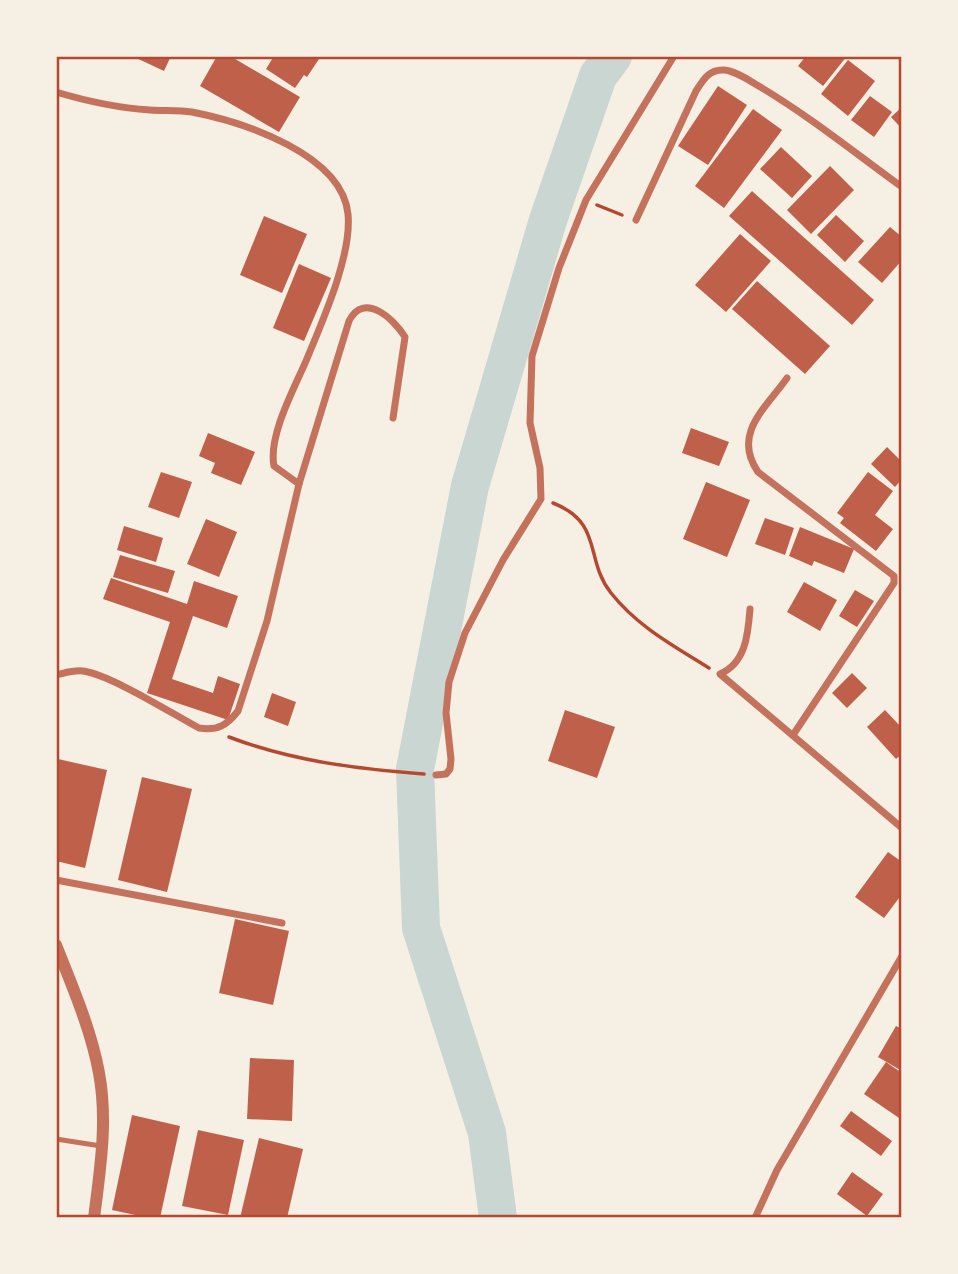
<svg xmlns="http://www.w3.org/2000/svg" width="958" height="1274" font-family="'Zilla Slab',serif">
  <rect width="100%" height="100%" fill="#f6efe4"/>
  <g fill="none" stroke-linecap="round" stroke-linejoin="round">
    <polyline stroke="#c9d6d2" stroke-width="38" points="498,1218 487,1133 421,928 415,769 470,486 548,220 598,76 613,56"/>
  </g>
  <g fill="#bf614a">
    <polygon points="132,56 171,56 164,71"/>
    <polygon points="217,56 230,56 300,97 279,132 200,86"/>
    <polygon points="274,56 321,56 307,77 304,75 295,88 266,69"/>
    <polygon points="806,56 847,56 823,86 798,66"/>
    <polygon points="848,60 875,81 848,116 821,94"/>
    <polygon points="718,86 747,105 708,165 678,146"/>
    <polygon points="870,96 892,112 874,137 851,120"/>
    <polygon points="902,107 902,129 891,117"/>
    <polygon points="753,109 782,130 724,208 695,186"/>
    <polygon points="781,147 812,176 792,198 760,169"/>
    <polygon points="830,166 854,190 811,234 787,210"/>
    <polygon points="752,191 874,300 852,325 729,216"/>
    <polygon points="836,215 864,241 845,262 817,235"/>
    <polygon points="264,216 307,234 282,293 240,275"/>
    <polygon points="890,227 902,237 902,260 882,283 858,262"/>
    <polygon points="740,234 771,261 726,312 695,285"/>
    <polygon points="299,264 331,278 304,341 273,328"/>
    <polygon points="757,281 830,346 805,374 732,309"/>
    <polygon points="691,428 729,442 719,466 682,453"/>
    <polygon points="208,433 255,452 241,485 211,473 215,463 199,456"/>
    <polygon points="887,447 902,462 902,479 895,487 871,464"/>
    <polygon points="161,472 192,482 179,518 148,507"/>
    <polygon points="868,472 893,491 875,515 893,529 876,551 840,523 844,518 837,513"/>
    <polygon points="706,482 750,500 727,557 683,539"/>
    <polygon points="765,518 794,528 785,555 755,544"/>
    <polygon points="206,519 237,532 219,577 187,564"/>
    <polygon points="124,526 163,538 156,562 117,550"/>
    <polygon points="800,527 854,549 844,573 814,561 812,566 789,556"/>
    <polygon points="120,555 175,571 168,593 113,577"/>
    <polygon points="111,578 187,604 194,581 238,596 227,628 193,616 172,679 213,693 218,676 240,684 228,720 147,693 170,622 103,599"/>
    <polygon points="804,582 837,600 820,631 787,612"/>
    <polygon points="855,590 874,601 857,627 839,616"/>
    <polygon points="852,673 867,688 847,708 832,693"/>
    <polygon points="272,693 296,702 288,726 264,717"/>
    <polygon points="565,710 615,727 597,778 548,761"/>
    <polygon points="885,710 902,728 902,754 896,759 867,727"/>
    <polygon points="58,759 107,770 85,868 56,861"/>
    <polygon points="142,777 192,789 167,892 118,880"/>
    <polygon points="888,852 902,862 902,894 884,918 855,897"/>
    <polygon points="235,919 289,931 273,1005 219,993"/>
    <polygon points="896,1026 902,1029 902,1071 878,1057"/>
    <polygon points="250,1058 294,1060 292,1121 247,1119"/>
    <polygon points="886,1062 902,1073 902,1120 864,1094"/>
    <polygon points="851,1111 892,1141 881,1156 840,1126"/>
    <polygon points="132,1115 180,1126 160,1218 149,1218 112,1210"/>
    <polygon points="198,1130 244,1140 228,1215 182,1206"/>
    <polygon points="259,1138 303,1149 287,1218 240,1218"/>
    <polygon points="852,1172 883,1194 867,1216 837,1194"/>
  </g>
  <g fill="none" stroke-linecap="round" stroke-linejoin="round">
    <g stroke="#b5482f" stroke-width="3.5">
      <polyline points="597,205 622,215"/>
      <path d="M553,503c51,20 31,56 58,90 27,34 63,53 98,75"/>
      <path d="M229,737c63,24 128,32 195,37"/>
    </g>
    <polyline stroke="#c5725c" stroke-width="5" points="56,1139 101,1146"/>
    <g stroke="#c5725c" stroke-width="7">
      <path d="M56,92c30,9 63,16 94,18 14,1 28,0 42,2 51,10 150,42 156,102 4,42 -26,108 -42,147 -12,28 -38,75 -32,105l25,18"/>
      <path d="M636,220l60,-129c7,-11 13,-22 28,-21 11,1 23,9 33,15 51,30 98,68 145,102"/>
      <path d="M787,378c-22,31 -55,56 -29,94l136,104v7l-101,152"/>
      <path d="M750,609c-2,25 -4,54 -30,65l182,154"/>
      <path d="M56,675c9,-2 17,-5 27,-4 28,4 88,42 116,57 19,3 28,-3 39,-17l29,-90 32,-137 50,-163c15,-30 45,-2 56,16l-12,81"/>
      <polyline points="436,775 446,774 450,769 451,759 446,713 449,682 465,633 503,560 541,499 540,468 530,423 532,356 559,268 586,200 674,56"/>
      <polyline points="56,880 282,923"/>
      <polyline points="755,1218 777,1170 902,956"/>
    </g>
    <path stroke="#c5725c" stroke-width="12" d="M56,945c16,41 35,84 43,128 9,48 1,97 -5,145"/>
  </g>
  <rect width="958" height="1274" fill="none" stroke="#f6efe4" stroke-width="116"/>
  <rect x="58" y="58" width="842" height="1158" fill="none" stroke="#b5482f" stroke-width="2.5"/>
</svg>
